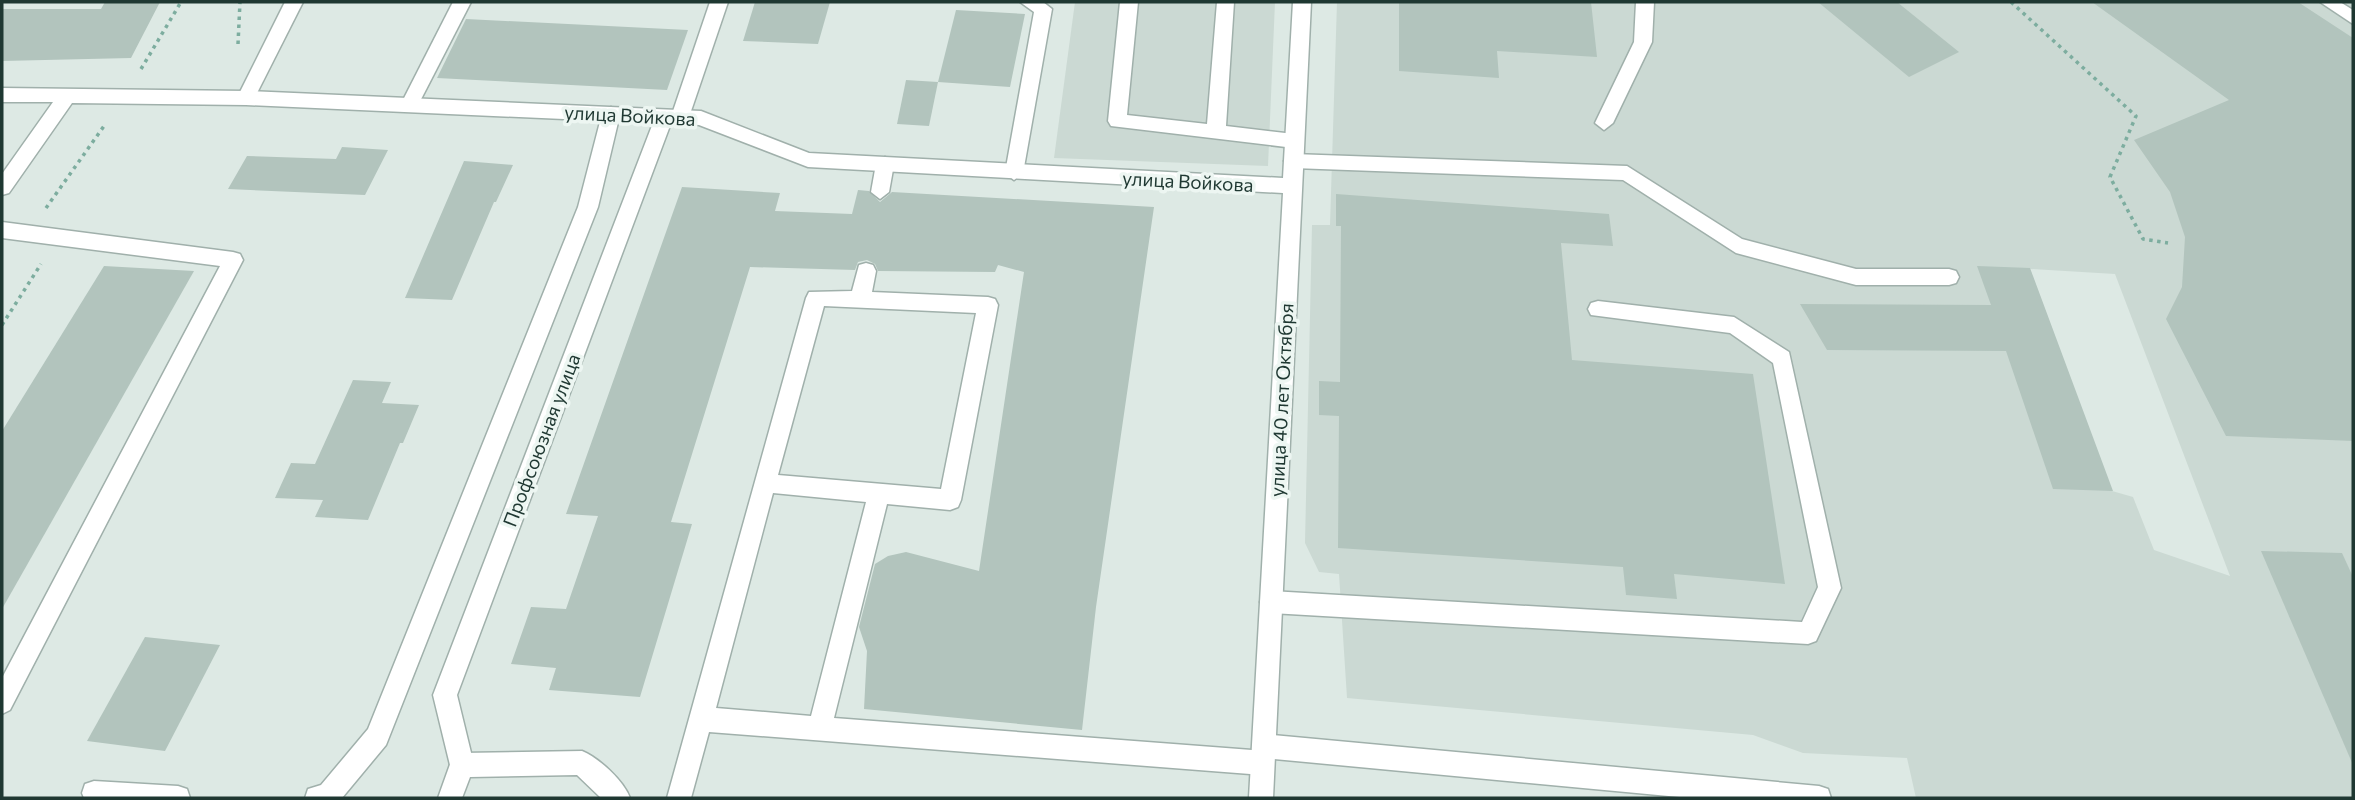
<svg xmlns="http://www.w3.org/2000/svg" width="2355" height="800" font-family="Commissioner,sans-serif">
  <rect width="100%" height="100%" fill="#dde9e4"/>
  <g fill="#cbd9d3" fill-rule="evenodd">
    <polygon points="1075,2 1275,2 1268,166 1054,158"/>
    <path d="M1337,2h1016v796h-437l-9,-40 -104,-5 -50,-18 -406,-37 -8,-124 -20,-2 -14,-29 7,-318h18zM2030,269l85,5 115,302 -76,-26 -21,-53 -21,-6z"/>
  </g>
  <g fill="#b2c4bd">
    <polygon points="105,2 160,2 131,58 2,61 2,9 101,9"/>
    <polygon points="755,2 830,2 818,44 743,41"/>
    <polygon points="1399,2 1591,2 1597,57 1497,51 1499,78 1399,71"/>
    <polygon points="1818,2 1897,2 1959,52 1909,77"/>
    <polygon points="2092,2 2298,2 2353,38 2353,441 2226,436 2166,319 2182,287 2185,237 2170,192 2134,140 2229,100"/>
    <polygon points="956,10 1025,14 1010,87 938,82"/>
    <polygon points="466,19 688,30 667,90 437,78"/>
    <polygon points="906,80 938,82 929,126 897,124"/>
    <polygon points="342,147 388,150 365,195 228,189 247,156 336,159"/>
    <polygon points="464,161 513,165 496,202 494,202 452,300 405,298"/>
    <polygon points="682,187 780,193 775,211 852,214 858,190 869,191 880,202 892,192 1154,207 1096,607 1082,730 864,709 867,651 859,627 875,564 888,556 906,552 979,571 1024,272 998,265 995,272 878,271 875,264 867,260 858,262 855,270 750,267 671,522 692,524 640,697 549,690 556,668 511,664 531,607 566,609 598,516 566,514"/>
    <polygon points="1336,194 1609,214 1613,246 1561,243 1572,360 1753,374 1785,584 1674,574 1677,599 1626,595 1623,567 1338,548 1339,416 1319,415 1319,381 1340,382 1341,226 1336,226"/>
    <polygon points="104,266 194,271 2,609 2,431"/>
    <polygon points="1977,266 2030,268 2113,491 2053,489 2006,351 1827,350 1800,304 1991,305"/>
    <polygon points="353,380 391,382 382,403 419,405 403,443 400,443 368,520 315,517 323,500 275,498 291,463 315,464"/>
    <polygon points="2261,551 2342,553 2353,577 2353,765"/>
    <polygon points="145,637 220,645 165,751 87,741"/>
  </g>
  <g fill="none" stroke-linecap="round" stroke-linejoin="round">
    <g stroke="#a0b0ab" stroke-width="3">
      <g id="lane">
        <polygon points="285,2 303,2 252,103 240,103 237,98"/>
        <polygon points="453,2 471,2 416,109 404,109 401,104"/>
        <polygon points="710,2 728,2 689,117 680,124 671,117"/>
        <polygon points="1020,2 1043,2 1052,9 1023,173 1014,180 1005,173 1034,12"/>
        <polygon points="1120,2 1138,2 1127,115 1207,124 1217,2 1234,2 1226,126 1294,134 1303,141 1301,146 1294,148 1111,126 1108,121"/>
        <polygon points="1636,2 1654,2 1652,42 1613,123 1604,130 1595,123 1634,42"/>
        <polygon points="2320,2 2340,2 2353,10 2353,24"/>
        <polygon points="611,107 620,114 598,207 386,745 342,798 305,798 308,789 321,785 368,729 578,207 602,114"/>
        <polygon points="1293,154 1627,166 1742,239 1856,269 1949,269 1956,271 1959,277 1956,283 1949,285 1856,285 1736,253 1623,180 1293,168 1284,161"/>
        <polygon points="885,157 894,164 889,192 880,199 871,192 876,164"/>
        <polygon points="2,222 233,252 240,254 243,260 10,710 2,714 2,678 220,266 2,238"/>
        <path d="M866,263l7,2 3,6 -4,21 116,5 7,2 3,6 -37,195 -3,7 -8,3 -63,-6 -53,214 418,32 2,-13 9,-3 556,52 9,3 3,9h-141l-416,-39 -2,13 -9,3 -554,-43 -18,66h-24l139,-500 3,-6 43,-1 7,-26zM824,306l152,7 -35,176 -163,-14zM773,493l93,9 -55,214 -95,-8z"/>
        <polygon points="1598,301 1734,317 1789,352 1841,588 1816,641 1808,644 1271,613 1263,610 1260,602 1263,594 1271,591 1802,622 1818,587 1773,363 1730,333 1591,315 1588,309 1591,303"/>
        <path d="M582,751c17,7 42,30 48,47h-29l-24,-23 -107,2 -8,21h-24l15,-42 9,-3z"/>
        <polygon points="94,781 178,786 187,789 190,798 84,798 82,793 85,784"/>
      </g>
    </g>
    <g stroke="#a0b0ab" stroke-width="3">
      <polygon id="street" points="1293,2 1311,2 1273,798 1249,798 1283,193 808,167 699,125 671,123 457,695 474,765 471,774 462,777 453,774 450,765 433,695 653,123 246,105 72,103 9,193 2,195 2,174 53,102 2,102 2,88 246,91 701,111 809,153 1283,178"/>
    </g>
    <g stroke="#7dad9f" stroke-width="3.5" stroke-dasharray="3.5 4.5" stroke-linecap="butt">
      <polyline points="2011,2 2136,116 2110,177 2143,239 2168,243"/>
      <polyline points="238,44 240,2"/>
      <polyline points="141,69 181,2"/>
      <polyline points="46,208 104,126"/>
      <polyline points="2,325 41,264"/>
    </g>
    <use href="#lane" fill="#fff" fill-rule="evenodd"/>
    <use href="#street" fill="#fff" fill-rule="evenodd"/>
  </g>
  <g text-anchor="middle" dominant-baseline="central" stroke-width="7" stroke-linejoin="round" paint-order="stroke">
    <g font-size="19" fill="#1f3832" stroke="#edf6f2">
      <text transform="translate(630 115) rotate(3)">улица Войкова</text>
      <text transform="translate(1188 181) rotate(3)">улица Войкова</text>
      <text transform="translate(1281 400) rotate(-87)">улица 40 лет Октября</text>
      <text transform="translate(541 440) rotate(-69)">Профсоюзная улица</text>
    </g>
  </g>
  <rect width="2355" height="800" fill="none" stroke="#1f3832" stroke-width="7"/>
</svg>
